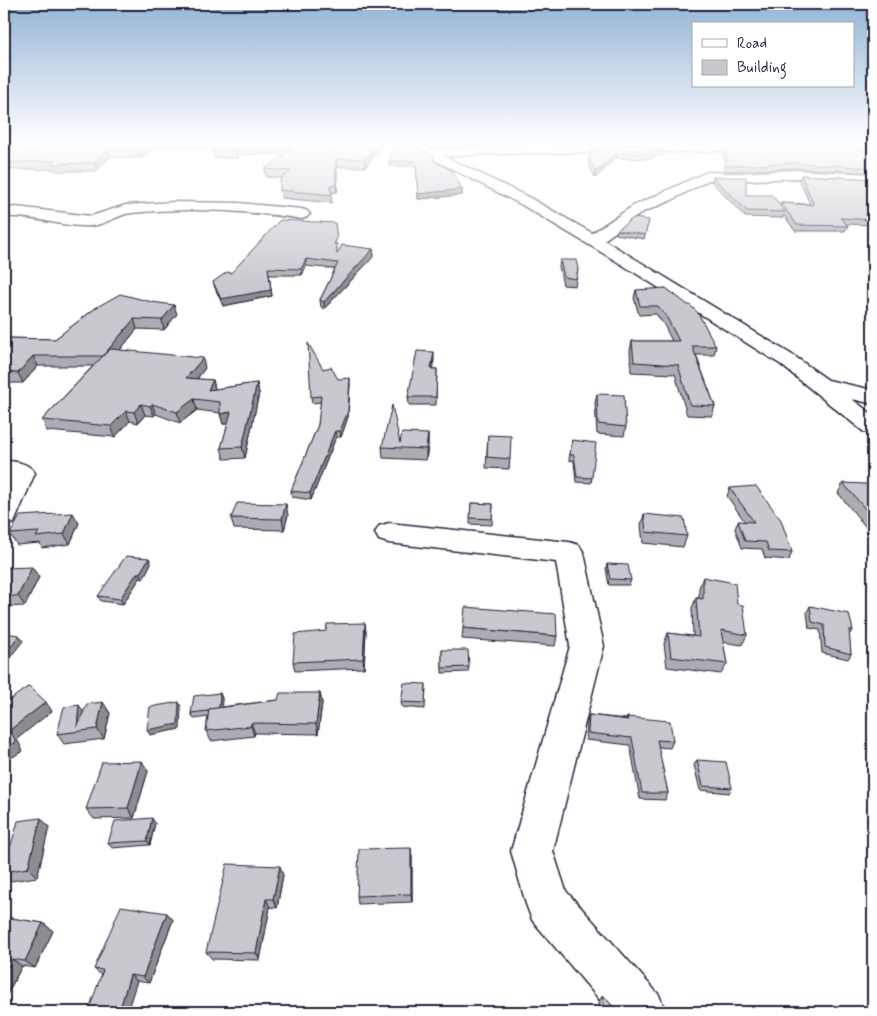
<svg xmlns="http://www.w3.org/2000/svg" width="877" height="1016" font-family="Mynerve,sans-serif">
  <rect width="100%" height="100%" fill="#fff"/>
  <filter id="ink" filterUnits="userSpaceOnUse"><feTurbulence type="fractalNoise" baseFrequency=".02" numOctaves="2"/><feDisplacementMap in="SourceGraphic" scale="10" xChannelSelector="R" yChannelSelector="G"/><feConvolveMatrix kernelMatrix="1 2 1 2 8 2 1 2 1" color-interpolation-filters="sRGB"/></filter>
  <g filter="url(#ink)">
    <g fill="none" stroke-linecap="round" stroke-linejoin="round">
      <g stroke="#22223b" stroke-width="3">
        <g id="minor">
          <path d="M404,144h16l10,5 90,-3 282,-2 -6,4c-117,7 -235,2 -352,8l88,43 60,34 41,-27 74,-34 29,1 59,-3 78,4v8l-78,-4 -59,3 -27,-1 -39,21 -27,11 -39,28 190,116 34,24 45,10v14l-21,-5 21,16v19l-9,-2 -84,-68 -159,-100 -99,-59z"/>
          <path d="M174,202l64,1 64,6 5,2 3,3 -3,3 -5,2c-57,-9 -114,-12 -171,-6 -14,2 -26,12 -40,13 -30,2 -55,-11 -87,-9v-8l12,-2 75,9 35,-11z"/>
          <path d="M4,461c12,0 25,2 31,12l-21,50 -10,3v-41l3,-8h-3z"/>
          <polygon points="389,523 569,542 579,545 584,553 604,646 553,851 566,891 659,995 666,1012 610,1012 532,920 526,904 511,851 570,646 556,562 389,543 379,540 375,533 379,526"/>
        </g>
      </g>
      <use href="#minor" fill="#fff" fill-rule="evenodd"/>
    </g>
    <g fill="#acacb2" stroke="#22223b">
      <polygon points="4,144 384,144 365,167 337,167 337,192 331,193 332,203 281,198 280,190 282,178 266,177 265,169 284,155 239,154 237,158 214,158 212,151 213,149 186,147 158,147 141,158 110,157 96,171 55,171 54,169 4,170"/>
      <polygon points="425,144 431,144 431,147"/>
      <rect x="467" y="144" width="23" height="1"/>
      <polygon points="799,144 873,144 873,149 859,149 873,161 873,173 795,168 723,171 726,162 722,153 723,148 798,145"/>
      <polygon points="592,149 663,151 662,156 652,156 652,159 616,158 595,178 588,163 588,158 591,154"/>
      <polygon points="389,161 434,161 462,189 462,195 418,199 416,166 389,166"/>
      <polygon points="801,175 873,179 873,225 846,224 848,226 845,231 795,231 784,215 783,218 745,217 712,182 713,177 746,195 780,206 781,203 810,204 799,180"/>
      <polygon points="649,220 644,239 616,234 617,230"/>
      <polygon points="373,249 374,256 324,309 321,307 320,300 335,269 306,266 302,275 269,275 272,296 223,306 215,288 213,282 231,273 338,253"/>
      <polygon points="560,260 578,269 575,286 563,285 559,267"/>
      <polygon points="636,290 716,346 714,355 696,355 715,406 712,416 687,415 675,374 631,372 630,350 632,341 672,341 664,325 656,314 639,315 634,298"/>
      <polygon points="97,307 177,314 164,330 137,329 120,350 205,368 197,379 213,380 215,389 257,383 259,393 245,458 224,459 221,448 228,424 223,424 220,413 197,410 180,423 156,414 154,416 145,415 138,423 130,421 115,437 47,431 42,420 93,366 38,366 23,383 4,383 4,338 55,339"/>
      <polygon points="434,360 432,369 437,369 436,405 409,405 408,397"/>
      <polygon points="323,369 338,379 350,384 348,417 341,437 336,437 311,500 292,497 291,491 318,425 321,402 312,403 311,397"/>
      <polygon points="597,394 626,427 624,436 597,434 595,403"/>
      <polygon points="428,434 428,445 426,460 383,458 382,447"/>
      <polygon points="488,435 510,459 509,469 486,468"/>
      <polygon points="572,440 592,478 591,483 576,482 574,461 569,460"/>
      <polygon points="843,483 870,490 873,490 873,536 838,493"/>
      <polygon points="730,488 792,552 789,560 765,558 762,549 742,548 735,529 738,521 745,522 727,496"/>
      <polygon points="471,503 493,504 492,525 470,524"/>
      <polygon points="644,514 687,536 683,547 643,543 641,525"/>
      <polygon points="288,515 284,530 234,529 231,518"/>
      <polygon points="79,523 70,544 42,548 40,543 17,545 10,534"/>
      <polygon points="149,558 151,563 143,579 140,578 123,604 101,601 98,596"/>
      <polygon points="607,564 631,580 629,585 609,585 606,569"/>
      <polygon points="4,568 39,577 25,606 4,607"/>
      <polygon points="703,577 737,604 747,635 742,645 723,642 727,664 721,674 667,667 664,644 668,633 693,636 692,608 696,598 699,598 699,588"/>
      <polygon points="810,606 853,630 849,635 851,654 848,659 822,653 820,630 809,628 807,612"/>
      <polygon points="463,628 557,636 555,646 462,639"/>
      <polygon points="366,631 364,668 295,671 293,662"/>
      <polygon points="442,650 469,667 468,672 442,673"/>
      <polygon points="426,684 425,709 402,707 401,702"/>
      <polygon points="320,693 322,703 318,734 255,733 254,736 211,741 206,731 208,717 194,719 191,713 222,698 221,707 278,700"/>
      <polygon points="83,712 110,713 104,739 64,744 57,734"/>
      <polygon points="589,715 626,719 627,717 673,741 670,748 658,747 668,793 665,800 640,799 630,745 586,740 587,722"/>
      <polygon points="697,760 732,788 729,793 700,790 694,765"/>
      <polygon points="148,771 134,818 94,819 86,809"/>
      <polygon points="155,823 150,845 112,848 108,843"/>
      <polygon points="49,827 37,877 4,882 4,846 11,845"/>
      <polygon points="412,857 412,902 358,904 357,896"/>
      <polygon points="283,875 277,908 270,907 260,960 212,959 206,952"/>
      <polygon points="167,913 173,920 149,983 101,975 94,969"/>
      <polygon points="4,917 43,923 53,931 35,968 22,966 4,1000"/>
      <polygon points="603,995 614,1008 633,1012 600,1012 599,1001"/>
    </g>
    <g fill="#8c8c91" stroke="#22223b">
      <polygon points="149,144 157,144 158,147 141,158 139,151"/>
      <polygon points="378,144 384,144 365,167 365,159"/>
      <polygon points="238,147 239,154 237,158 236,150"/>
      <polygon points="108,150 110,157 96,171 94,163"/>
      <polygon points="617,153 616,158 595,178 596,172"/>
      <polygon points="336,159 337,167 337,192 336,185"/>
      <polygon points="462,189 462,195 418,199 418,194"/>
      <polygon points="373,249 374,256 324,309 324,302"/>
      <polygon points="306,259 306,266 302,275 301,269"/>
      <polygon points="268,268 272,296 223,306 221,299"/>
      <polygon points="174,305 177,314 164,330 162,320"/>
      <polygon points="134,319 137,329 107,366 103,356"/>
      <polygon points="434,352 434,360 431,377 431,369"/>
      <polygon points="33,356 38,366 23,383 18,373"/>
      <polygon points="203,358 205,368 189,389 186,378"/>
      <polygon points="350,378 350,384 348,417 341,437 340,431"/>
      <polygon points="213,380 215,390 208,390"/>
      <polygon points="257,383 259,393 245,458 242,447"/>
      <polygon points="194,399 197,410 180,423 177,412"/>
      <polygon points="141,404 145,415 138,423 134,412"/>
      <polygon points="152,404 156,414 154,416 150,406"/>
      <polygon points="126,411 130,421 115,437 111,426"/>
      <polygon points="231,412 233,423 223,424 220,414"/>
      <polygon points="335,431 336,437 311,500 310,493"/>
      <polygon points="428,434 428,445 426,460 426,449"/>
      <polygon points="286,504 288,515 284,530 282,519"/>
      <polygon points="73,513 79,523 70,544 64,534"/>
      <polygon points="149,558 151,563 143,579 140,573"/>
      <polygon points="32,567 39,577 25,606 18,596"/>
      <polygon points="137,573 140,578 123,604 120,599"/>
      <polygon points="365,623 366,631 364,668 363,659"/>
      <polygon points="19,635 23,641 4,665 4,656"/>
      <polygon points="220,693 222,698 221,715 219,710"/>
      <polygon points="320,693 322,703 318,734 316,724"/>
      <polygon points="46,702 52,711 17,739 23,751 4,762 4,749 10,730"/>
      <polygon points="103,702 110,713 104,739 97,729"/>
      <polygon points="179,702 181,707 180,729 150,735 147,730"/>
      <polygon points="79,705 86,716 77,727"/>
      <polygon points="251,723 255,733 254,736 251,726"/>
      <polygon points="142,761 148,771 134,818 128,808"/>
      <polygon points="41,818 49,827 37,877 28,868"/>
      <polygon points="152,818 155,823 150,845 147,841"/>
      <polygon points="411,848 412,857 412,902 411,894"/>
      <polygon points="280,866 283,875 277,908 273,899"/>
      <polygon points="266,899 270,907 260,960 256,953"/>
      <polygon points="167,913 173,920 149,983 143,977"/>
      <polygon points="43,923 53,931 35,968 25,961"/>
      <polygon points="12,959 22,966 4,1000 4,974"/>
      <polygon points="130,975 137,981 127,1012 119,1012"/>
    </g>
    <g fill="#c8c8cf" stroke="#22223b">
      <polygon points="4,144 149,144 139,151 108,150 94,163 52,164 55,161 4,163 4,157 13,150 4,150"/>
      <polygon points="216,144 378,144 365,159 336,159 336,185 330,185 332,195 280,190 280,180 291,171 265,169 293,148 238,147 236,150 212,151"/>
      <polygon points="398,144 410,144 433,156 434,161 452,171 462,189 418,194 416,161 389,161"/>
      <polygon points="799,144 854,144 873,161 873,168 797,163 725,166 727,157 723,148 798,145"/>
      <polygon points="592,149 662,149 663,151 651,151 653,154 617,153 596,172 588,158 593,152"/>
      <polygon points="801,175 873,179 873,220 840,218 848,226 797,225 781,203 814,205"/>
      <polygon points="713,177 746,177 746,195 772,195 785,212 747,211"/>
      <polygon points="633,218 649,220 645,235 617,230"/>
      <polygon points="280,220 335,223 337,239 334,244 337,244 337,254 342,245 373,249 324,302 320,300 338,263 306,259 301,269 268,268 271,290 221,299 213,282 227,272 231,273"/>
      <polygon points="560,260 576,260 578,269 576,279 564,277"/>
      <polygon points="666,288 688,305 690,305 698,313 716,346 692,346 715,406 690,405 678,365 634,362 632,341 679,341 666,316 658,306 640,306 636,290"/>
      <polygon points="120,294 152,302 174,305 162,320 134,319 103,356 110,349 203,358 186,378 213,380 208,390 257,383 242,447 221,448 231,412 220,414 220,402 194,399 177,412 152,404 150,406 141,404 134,412 126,411 111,426 42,420 103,356 33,356 18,373 4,372 4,338 55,339 97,307"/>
      <polygon points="308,343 323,369 331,367 338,379 350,378 348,411 340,431 335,431 310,493 291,491 318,425 321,396 311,397"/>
      <polygon points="417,351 434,352 431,369 437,369 436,397 408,397"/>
      <polygon points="597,394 624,395 626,427 598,424"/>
      <polygon points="392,405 400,443 402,433 428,434 426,449 382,447"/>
      <polygon points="488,435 511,436 510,459 487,457"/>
      <polygon points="572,440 596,443 592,478 577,477 574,455 570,455"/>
      <polygon points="843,483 866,484 870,490 873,490 873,518"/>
      <polygon points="756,486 781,520 792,552 769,551 766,542 745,541 738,521 754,522 730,488"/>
      <polygon points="237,503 286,504 282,519 231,518"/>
      <polygon points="471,503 493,504 492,519 470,518"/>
      <polygon points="73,513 64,534 36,537 39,532 10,534 20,516"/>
      <polygon points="644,514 684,518 687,536 646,532"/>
      <polygon points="126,556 149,558 140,573 137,573 120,599 98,596"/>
      <polygon points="607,564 628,565 631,580 610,579"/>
      <polygon points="32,567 18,596 4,596 4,568"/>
      <polygon points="703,577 735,583 737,604 743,605 747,635 721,630 727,664 671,657 668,633 699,637 696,598 703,599"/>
      <polygon points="810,606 849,614 853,630 849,630 851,654 825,647 824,625 812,622"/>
      <polygon points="465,607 556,614 557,636 463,628"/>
      <polygon points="365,623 363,659 293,662 295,634 326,631 327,624"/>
      <polygon points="4,633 19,635 4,656"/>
      <polygon points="442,650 468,650 469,667 442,668"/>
      <polygon points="404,683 426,684 425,703 401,702"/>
      <polygon points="29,686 46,702 10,730 16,742 4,749 4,704"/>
      <polygon points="220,693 219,708 209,709 208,711 191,713 194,696"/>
      <polygon points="280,693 320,693 316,724 251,723 251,726 206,731 209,709 278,700"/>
      <polygon points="103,702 97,729 57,734 64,707 79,705 77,727 87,704"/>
      <polygon points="179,702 178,724 147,730 150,707"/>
      <polygon points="589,715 628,720 627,717 670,721 673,741 657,740 668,793 642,793 632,738 588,733"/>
      <polygon points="697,760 726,762 732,788 703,786"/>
      <polygon points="142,761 128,808 86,809 102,762"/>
      <polygon points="41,818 28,868 4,872 4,846 11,845 18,821"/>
      <polygon points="152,818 147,841 108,843 115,821"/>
      <polygon points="411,848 411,894 357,896 359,849"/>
      <polygon points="227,864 280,866 273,899 266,899 256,953 206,952"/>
      <polygon points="121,906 167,913 143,977 130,975 119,1012 88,1012 103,970 94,969"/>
      <polygon points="4,917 43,923 25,961 12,959 4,974"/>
      <polygon points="603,995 614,1008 633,1008 633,1012 605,1012"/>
      <polygon points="385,1009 427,1012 384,1012"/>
    </g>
  </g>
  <linearGradient id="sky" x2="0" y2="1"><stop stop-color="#93b4d6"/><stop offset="0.5" stop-color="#fff"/><stop offset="1" stop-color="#fff" stop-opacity="0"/></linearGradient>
  <rect width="877" height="287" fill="url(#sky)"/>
  <rect width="877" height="1016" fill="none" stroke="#fff" stroke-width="20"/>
  <rect x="10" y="10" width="857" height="996" fill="none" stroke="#22223b" stroke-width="2" filter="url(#ink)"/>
  <rect x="692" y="22" width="162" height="65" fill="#ffffff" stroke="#a7a7b1"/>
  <rect x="702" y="39" width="25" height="8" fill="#ffffff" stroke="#a7a7b1"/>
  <text x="737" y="48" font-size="15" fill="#22223b">Road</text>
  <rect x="702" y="60" width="25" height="15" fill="#c8c8cf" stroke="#a7a7b1"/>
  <text x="737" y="72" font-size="15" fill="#22223b">Building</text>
</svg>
